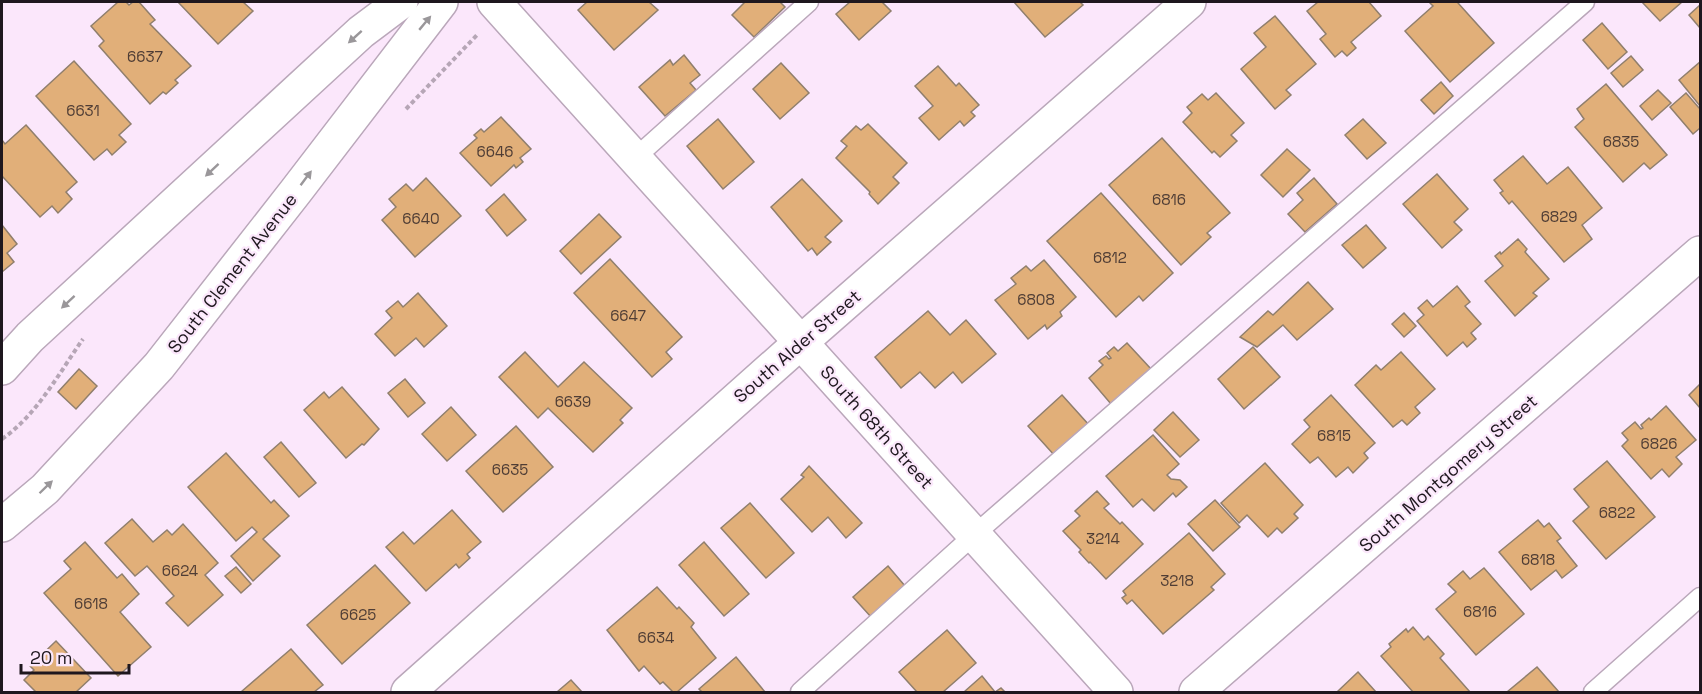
<svg xmlns="http://www.w3.org/2000/svg" width="1702" height="694" font-family="'Space Grotesk',sans-serif">
  <rect width="100%" height="100%" fill="#fbe7fb"/>
  <g fill="#e1af79" stroke="#907f6d" stroke-width="1.5">
    <polygon points="118,2 126,2 129,5 133,2 139,2 155,20 150,24 191,66 175,80 178,83 166,94 163,92 150,104 99,46 104,41 91,26"/>
    <polygon points="178,2 243,2 253,11 218,44"/>
    <polygon points="587,2 649,2 658,10 614,50 578,10"/>
    <polygon points="745,2 780,2 785,7 754,37 732,15"/>
    <polygon points="850,2 882,2 891,11 859,40 836,14"/>
    <polygon points="1014,2 1080,2 1083,5 1045,37"/>
    <polygon points="1318,2 1369,2 1381,16 1351,42 1356,48 1347,56 1342,51 1335,57 1320,39 1326,34 1307,11"/>
    <polygon points="1429,2 1460,2 1458,3 1494,43 1450,82 1405,31 1433,6"/>
    <polygon points="1642,2 1682,2 1660,21"/>
    <polygon points="1700,5 1700,28 1689,15"/>
    <polygon points="1275,16 1316,64 1286,90 1291,95 1275,109 1241,69 1266,47 1254,33"/>
    <polygon points="1602,23 1627,52 1608,69 1583,40"/>
    <polygon points="684,55 700,75 690,83 696,90 665,116 639,87 670,60 673,65"/>
    <polygon points="1631,56 1643,70 1623,87 1611,73"/>
    <polygon points="74,61 131,124 119,135 126,142 112,155 107,149 94,160 36,96"/>
    <polygon points="1700,62 1700,106 1679,80"/>
    <polygon points="781,63 809,93 780,119 753,89"/>
    <polygon points="938,66 956,86 959,83 979,105 971,112 975,116 964,126 960,121 939,140 919,118 933,106 915,86"/>
    <polygon points="1441,82 1453,96 1434,114 1421,100"/>
    <polygon points="1606,84 1667,155 1650,169 1644,163 1623,182 1575,127 1584,119 1577,109"/>
    <polygon points="1658,90 1671,103 1652,120 1640,106"/>
    <polygon points="1216,93 1244,123 1231,135 1237,141 1220,157 1214,151 1212,153 1183,122 1192,113 1187,107 1202,94 1208,100"/>
    <polygon points="1686,93 1700,109 1700,128 1693,134 1670,107"/>
    <polygon points="501,117 531,149 520,158 523,162 516,168 514,165 491,186 460,153 477,138 474,135 481,129 484,132"/>
    <polygon points="718,119 754,162 723,189 687,146"/>
    <polygon points="1363,119 1386,143 1367,159 1345,135"/>
    <polygon points="868,124 907,163 893,177 899,183 878,204 869,194 870,192 836,158 847,146 841,141 856,126 861,130"/>
    <polygon points="26,125 77,182 66,192 72,199 58,213 52,206 40,217 2,176 2,140 5,144"/>
    <polygon points="1162,138 1230,213 1207,233 1211,237 1181,265 1109,185"/>
    <polygon points="1287,149 1310,170 1283,197 1261,175"/>
    <polygon points="1523,156 1547,184 1568,167 1602,208 1582,225 1592,239 1564,262 1512,201 1509,204 1500,193 1503,191 1494,180"/>
    <polygon points="1437,174 1468,209 1454,222 1462,230 1442,248 1403,204"/>
    <polygon points="426,178 461,216 415,257 382,220 396,207 389,199 406,184 413,191"/>
    <polygon points="1314,178 1337,204 1305,232 1288,214 1303,200 1297,193"/>
    <polygon points="802,179 842,221 825,237 831,242 817,255 812,248 808,251 771,207"/>
    <polygon points="1101,193 1173,273 1143,301 1139,296 1116,317 1047,241"/>
    <polygon points="504,194 526,220 507,236 486,210"/>
    <polygon points="599,214 621,237 581,274 560,251"/>
    <polygon points="2,225 17,244 7,253 14,262 2,272"/>
    <polygon points="1366,225 1386,248 1363,268 1342,245"/>
    <polygon points="1518,239 1527,249 1525,252 1549,279 1533,293 1537,296 1515,316 1485,281 1503,266 1495,256 1500,252 1501,254"/>
    <polygon points="610,259 682,337 666,352 672,359 652,377 574,293"/>
    <polygon points="1044,260 1076,297 1060,312 1062,316 1047,329 1045,325 1028,339 995,300 1016,284 1011,278 1026,266 1031,271"/>
    <polygon points="1308,282 1333,309 1297,340 1283,325 1257,347 1240,337 1268,311 1273,315"/>
    <polygon points="1457,286 1470,302 1465,306 1481,324 1471,333 1476,339 1467,347 1463,342 1447,356 1417,321 1424,315 1418,308 1427,300 1433,307"/>
    <polygon points="418,293 447,326 424,347 416,338 395,356 375,334 392,318 386,311 398,301 403,307"/>
    <polygon points="928,311 950,335 966,320 996,354 962,383 953,372 935,388 920,372 901,388 875,357"/>
    <polygon points="1404,313 1416,326 1404,337 1392,324"/>
    <polygon points="1127,343 1151,369 1111,404 1089,378 1103,365 1099,361 1106,356 1109,359 1111,358 1107,353 1114,347 1118,351"/>
    <polygon points="1253,347 1280,377 1244,409 1218,379"/>
    <polygon points="525,352 558,387 584,362 632,408 620,420 623,423 593,452 548,408 538,418 499,377"/>
    <polygon points="1401,352 1435,389 1415,407 1420,413 1407,425 1402,420 1393,427 1355,385 1376,365 1381,370"/>
    <polygon points="79,369 97,386 76,409 58,392"/>
    <polygon points="405,379 425,403 408,417 388,393"/>
    <polygon points="1700,384 1700,408 1689,395"/>
    <polygon points="342,387 379,429 364,445 362,444 346,458 304,410 324,392 329,398"/>
    <polygon points="1062,395 1089,425 1055,456 1028,426"/>
    <polygon points="1331,395 1375,443 1364,453 1368,458 1353,473 1348,467 1336,477 1318,457 1310,463 1292,444 1310,427 1304,420"/>
    <polygon points="1666,406 1696,440 1676,457 1682,464 1669,477 1662,469 1651,479 1622,446 1628,440 1622,433 1635,422 1641,429 1643,428 1641,425 1649,418 1651,420"/>
    <polygon points="451,407 476,435 447,461 422,434"/>
    <polygon points="1173,412 1199,440 1180,457 1154,430"/>
    <polygon points="516,426 553,467 503,512 466,471"/>
    <polygon points="1153,435 1179,464 1167,475 1171,479 1180,480 1187,487 1176,497 1173,493 1154,511 1142,499 1133,507 1106,476"/>
    <polygon points="281,442 316,483 299,497 264,457"/>
    <polygon points="226,453 271,503 274,500 289,516 263,539 280,556 253,581 231,556 257,532 252,527 236,541 188,487"/>
    <polygon points="1607,461 1655,517 1606,559 1573,521 1589,507 1574,489"/>
    <polygon points="1265,463 1303,505 1294,514 1298,518 1282,533 1277,528 1268,537 1247,515 1239,523 1221,503"/>
    <polygon points="809,466 862,523 846,538 828,517 812,532 781,499 804,477 801,475"/>
    <polygon points="1097,491 1109,504 1104,508 1120,524 1122,522 1143,544 1106,579 1090,562 1089,563 1079,552 1081,550 1063,531 1080,516 1075,511"/>
    <polygon points="1215,500 1240,527 1213,551 1188,524"/>
    <polygon points="750,503 794,553 766,578 721,528"/>
    <polygon points="452,510 481,542 467,554 470,558 459,568 456,564 426,591 386,547 403,532 414,544"/>
    <polygon points="132,519 153,542 167,530 172,535 183,524 218,563 205,575 223,595 188,626 166,603 174,596 147,566 135,576 105,543"/>
    <polygon points="1538,520 1544,527 1549,523 1561,538 1557,541 1577,566 1562,578 1556,570 1531,590 1499,552"/>
    <polygon points="1189,533 1225,574 1211,587 1214,590 1163,634 1132,600 1127,604 1122,598 1126,595 1123,591"/>
    <polygon points="85,542 117,578 122,574 139,594 120,612 151,647 118,676 44,593 71,569 64,561"/>
    <polygon points="704,542 749,594 724,616 679,565"/>
    <polygon points="375,565 410,603 342,664 307,625"/>
    <polygon points="888,566 905,586 871,617 853,597"/>
    <polygon points="236,567 251,584 241,593 225,576"/>
    <polygon points="1484,568 1524,614 1476,655 1436,609 1456,592 1448,584 1463,571 1470,579"/>
    <polygon points="657,587 677,609 679,607 694,623 691,627 716,658 677,692 673,692 663,682 660,684 644,666 639,671 607,630"/>
    <polygon points="1413,627 1424,640 1428,636 1444,654 1440,658 1470,692 1413,692 1381,656 1391,647 1389,644 1406,629 1408,632"/>
    <polygon points="947,630 976,663 943,692 917,692 899,672"/>
    <polygon points="56,641 91,678 76,692 36,692 24,680 34,670 30,666"/>
    <polygon points="291,649 323,685 314,692 241,692"/>
    <polygon points="736,657 765,692 702,692 699,689"/>
    <polygon points="1537,667 1559,692 1507,692"/>
    <polygon points="1358,672 1376,692 1337,692"/>
    <polygon points="982,676 995,692 1001,688 1005,692 964,692"/>
    <polygon points="571,680 582,692 557,692"/>
  </g>
  <g fill="none" stroke-linecap="round" stroke-linejoin="round">
    <g stroke="#baa7ba" stroke-width="21">
      <g id="lane">
        <polyline points="635,158 809,2"/>
        <polyline points="800,692 974,535 1585,2"/>
        <polyline points="1593,692 1700,597"/>
      </g>
    </g>
    <g stroke="#baa7ba" stroke-width="36">
      <g id="street">
        <polyline points="494,2 1116,692"/>
        <polyline points="2,368 30,337 361,32 401,2"/>
        <polyline points="2,525 45,489 159,366 296,191 441,2"/>
        <polyline points="408,692 801,342 1189,2"/>
        <polyline points="1196,692 1700,253"/>
      </g>
    </g>
    <g stroke="#b6a6b6" stroke-width="4" stroke-dasharray="4.5 3" stroke-linecap="butt">
      <polyline points="406,109 478,34"/>
      <path d="M2,439c35,-24 57,-66 81,-100"/>
    </g>
    <use href="#lane" stroke="#fff" stroke-width="18"/>
    <use href="#street" stroke="#fff" stroke-width="33"/>
  </g>
  <defs><path id="oneway-solid" d="M-6-.8H1V-3.2L6.5 0L1 3.2V.8H-6Z" transform="scale(1.5)"/></defs>
  <g fill="#9a979a">
    <use href="#oneway-solid" transform="translate(425 23) rotate(-50)"/>
    <use href="#oneway-solid" transform="translate(355 37) rotate(138)"/>
    <use href="#oneway-solid" transform="translate(212 170) rotate(137)"/>
    <use href="#oneway-solid" transform="translate(306 178) rotate(-53)"/>
    <use href="#oneway-solid" transform="translate(68 302) rotate(137)"/>
    <use href="#oneway-solid" transform="translate(46 487) rotate(-44)"/>
  </g>
  <g text-anchor="middle" dominant-baseline="central" stroke-width="4.5" stroke-linejoin="round" paint-order="stroke">
    <g font-size="15" fill="#4f3d35">
      <text x="145" y="56">6637</text>
      <text x="83" y="110">6631</text>
      <text x="1621" y="141">6835</text>
      <text x="495" y="151">6646</text>
      <text x="1169" y="199">6816</text>
      <text x="1559" y="216">6829</text>
      <text x="421" y="218">6640</text>
      <text x="1110" y="257">6812</text>
      <text x="1036" y="299">6808</text>
      <text x="628" y="315">6647</text>
      <text x="573" y="401">6639</text>
      <text x="1334" y="435">6815</text>
      <text x="1659" y="443">6826</text>
      <text x="510" y="469">6635</text>
      <text x="1617" y="512">6822</text>
      <text x="1103" y="538">3214</text>
      <text x="1538" y="559">6818</text>
      <text x="180" y="570">6624</text>
      <text x="1177" y="580">3218</text>
      <text x="91" y="603">6618</text>
      <text x="1480" y="611">6816</text>
      <text x="358" y="614">6625</text>
      <text x="656" y="637">6634</text>
    </g>
    <g font-size="18" fill="#1e171e" stroke="#fbe7fb">
      <text transform="translate(232 273) rotate(-52)">South Clement Avenue</text>
      <text transform="translate(797 346) rotate(-41)">South Alder Street</text>
      <text transform="translate(877 427) rotate(48)">South 68th Street</text>
      <text transform="translate(1448 473) rotate(-41)">South Montgomery Street</text>
    </g>
  </g>
  <rect width="1702" height="694" fill="none" stroke="#1e171e" stroke-width="6"/>
  <path d="M21 664v9h108v-9" fill="none" stroke="#1e171e" stroke-width="3"/>
  <text x="30" y="664" font-size="18" fill="#1e171e" stroke="#fbe7fb" stroke-width="4.5" paint-order="stroke">20 m</text>
</svg>
